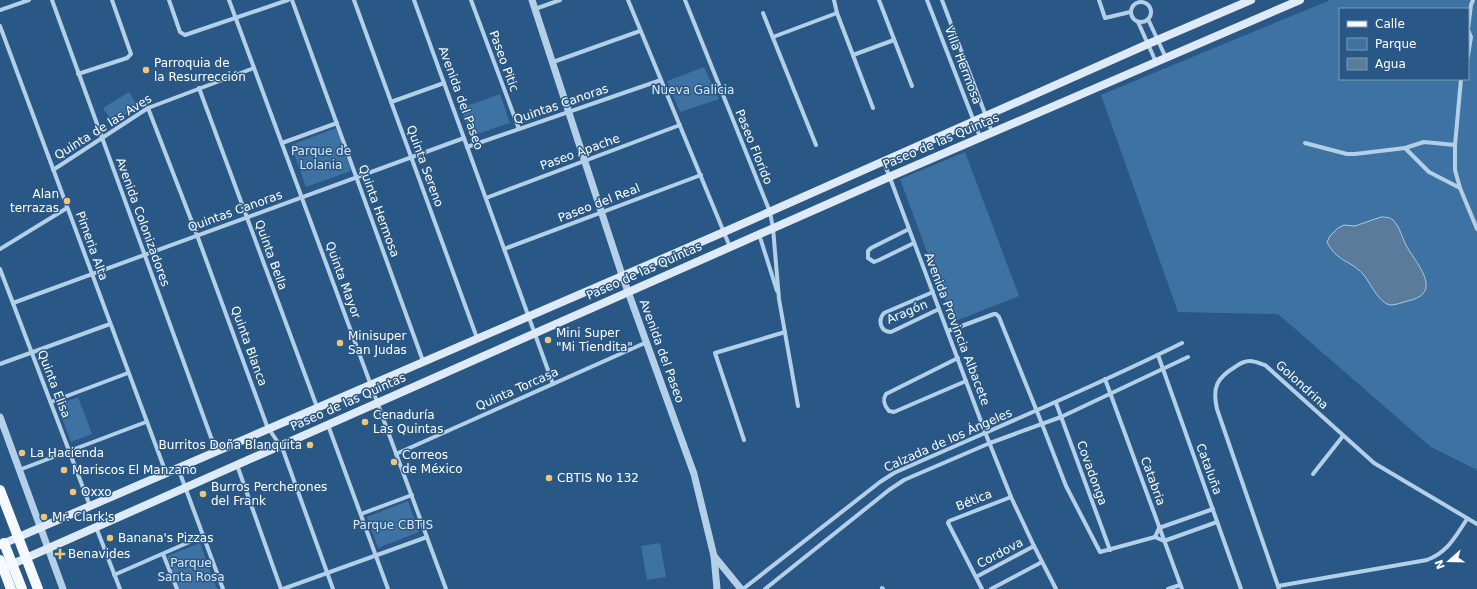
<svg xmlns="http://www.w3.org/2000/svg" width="1477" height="589" font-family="'DejaVu Sans',sans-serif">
  <rect width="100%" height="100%" fill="#295886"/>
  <g fill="#3e72a2" fill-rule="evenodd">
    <path d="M1330,0h147v470l-46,-23 -153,-133 -100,-2 -77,-217zM1340,9h128v70h-128z"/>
    <polygon points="704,67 719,99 680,112 667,81"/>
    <polygon points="129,92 138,107 113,123 103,108"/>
    <polygon points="500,94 510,123 471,136 461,108"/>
    <polygon points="336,128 351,171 306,187 291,145"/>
    <polygon points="965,152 1019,296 953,322 900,179"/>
    <polygon points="78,397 92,434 71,442 57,405"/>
    <polygon points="408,501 419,532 378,548 367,517"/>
    <polygon points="200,543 217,589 179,589 167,556"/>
    <polygon points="660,543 666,577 647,580 641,546"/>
  </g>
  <path fill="#5a7b9a" stroke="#a9cbe8" d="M1381,217c4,0 9,0 12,3 7,7 9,18 14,27 10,17 37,46 1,54 -5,1 -12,4 -17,4 -12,-1 -21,-23 -28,-31 -13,-14 -26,-12 -36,-32l3,-6 8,-8 6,-3 11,1z"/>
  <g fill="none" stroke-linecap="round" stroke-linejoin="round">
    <g stroke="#b4cfe8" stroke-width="4">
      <polyline points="52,0 216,451"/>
      <polyline points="169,0 180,32 185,35 288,0"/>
      <polyline points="229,0 446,589"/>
      <polyline points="292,0 423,361"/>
      <polyline points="354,0 477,338"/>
      <polyline points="414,0 553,384"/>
      <polyline points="471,0 519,129"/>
      <polyline points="628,0 730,247"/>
      <polyline points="685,0 770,212 773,228 779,299 798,406"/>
      <polyline points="834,0 837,13 873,108"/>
      <polyline points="879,0 912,86"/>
      <polyline points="927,0 980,137"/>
      <polyline points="942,0 992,132"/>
      <polyline points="1099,0 1105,18 1130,12"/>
      <circle cx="1141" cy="12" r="10"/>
      <polyline points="535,9 560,0"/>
      <polyline points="0,10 29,0"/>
      <polyline points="763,13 816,145"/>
      <polyline points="1148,19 1166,58"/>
      <polyline points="1138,22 1156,62"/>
      <polyline points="0,26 166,473"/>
      <polyline points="1468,29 1471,5 1473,0"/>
      <polyline points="1468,30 1471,37 1468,56"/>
      <polyline points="773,37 837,13"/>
      <polyline points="853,55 894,40"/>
      <polyline points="553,62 640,31"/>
      <polyline points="78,74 127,58 131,54 112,0"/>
      <polyline points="1461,79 1455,145 1455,170 1460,188 1477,229"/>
      <polyline points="199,88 317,407"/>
      <polyline points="391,102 444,83"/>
      <polyline points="148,108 197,235 267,426 283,450 333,589"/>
      <polyline points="282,143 337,123"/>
      <polyline points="1305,143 1347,154 1355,154 1405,148 1424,142 1455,145"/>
      <polyline points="467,147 661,80"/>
      <polyline points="1405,148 1429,172 1460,188"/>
      <polyline points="884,162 985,432 1011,497 1034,546 1056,589"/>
      <polyline points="53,170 148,108 254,68"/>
      <polyline points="486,198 680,125"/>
      <polyline points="909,229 871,248 868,251 868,258 874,262 879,260 914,243"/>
      <polyline points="759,234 777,291"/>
      <polyline points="0,249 67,208"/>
      <polyline points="504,249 701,175"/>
      <polyline points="0,269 90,506"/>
      <path d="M933,292l-49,21c-7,8 -3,19 7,19l48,-23"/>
      <polyline points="13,303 464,138"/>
      <polyline points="948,331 994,314 996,314 999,317 1042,424 1066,486 1100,552 1155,537 1164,541 1217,522"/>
      <polyline points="1158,355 1241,589"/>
      <path d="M958,358l-72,36c-4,6 -2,11 3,17l5,1 72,-31"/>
      <polyline points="0,364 110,324"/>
      <polyline points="1105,379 1182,589"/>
      <polyline points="51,402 128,373"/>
      <polyline points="1056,403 1110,550"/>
      <polyline points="328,425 388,589"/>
      <polyline points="744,440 715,353 785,332"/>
      <polyline points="396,454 647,342"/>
      <polyline points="237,465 281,589"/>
      <polyline points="178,468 223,589"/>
      <polyline points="19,470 146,422"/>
      <polyline points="1313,474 1343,436"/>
      <polyline points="361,514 412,495"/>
      <polyline points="96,527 120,589"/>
      <polyline points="1155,537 1159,528 1213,509"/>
      <polyline points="163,554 177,589"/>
      <polyline points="114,575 203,536"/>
      <polyline points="976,577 1034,546"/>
      <path d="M1278,586l149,-26c21,-8 28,-23 40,-41"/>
      <polyline points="882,588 883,589"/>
      <polyline points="283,589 427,537"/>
      <path d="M743,589l137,-107 14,-9c96,-43 194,-83 288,-130"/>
      <polyline points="765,589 889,490 904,480 990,443 1061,417 1188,357"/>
      <polyline points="982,589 948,523 949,521 1011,497"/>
      <polyline points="991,589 1042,562"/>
      <polyline points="1168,589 1180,585"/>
      <path d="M1279,589l-62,-180c-5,-22 0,-31 18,-42 4,-3 10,-6 15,-6 5,0 11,3 15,4l109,98 103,61"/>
    </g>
    <g stroke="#b4cfe8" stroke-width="7">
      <polyline points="532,0 622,275 694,474 714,556 741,589"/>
      <polyline points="0,417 63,589"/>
      <polyline points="714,556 717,589"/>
    </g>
    <g stroke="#deebf7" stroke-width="8">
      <polyline points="0,545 724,232 1148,44 1251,0"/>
      <polyline points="8,566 889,177 1300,0"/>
    </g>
    <g stroke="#f6fafe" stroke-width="10">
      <polyline points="0,490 38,589"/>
      <polyline points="4,543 22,589"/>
      <polyline points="0,560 11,589"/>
    </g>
  </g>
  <g fill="#efc57b" stroke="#295886" stroke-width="1.5">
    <circle cx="146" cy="70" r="4"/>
    <circle cx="67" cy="201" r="4"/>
    <circle cx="548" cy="340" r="4"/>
    <circle cx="340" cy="343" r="4"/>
    <circle cx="365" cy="422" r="4"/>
    <circle cx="310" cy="445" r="4"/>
    <circle cx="22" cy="453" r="4"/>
    <circle cx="394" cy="462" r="4"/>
    <circle cx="64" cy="470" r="4"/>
    <circle cx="549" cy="478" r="4"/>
    <circle cx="73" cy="492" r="4"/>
    <circle cx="203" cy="494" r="4"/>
    <circle cx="44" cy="517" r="4"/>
    <circle cx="110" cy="538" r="4"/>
    <path d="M58 548h4v4h4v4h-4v4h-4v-4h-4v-4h4z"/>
  </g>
  <g text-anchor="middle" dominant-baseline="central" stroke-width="3" stroke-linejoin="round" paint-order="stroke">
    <g font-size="12" fill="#fff" stroke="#295886">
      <text transform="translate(504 61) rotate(70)">Paseo Pitic</text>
      <text transform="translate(963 65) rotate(69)">Villa Hermosa</text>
      <text transform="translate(461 98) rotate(70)">Avenida del Paseo</text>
      <text transform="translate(561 104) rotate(-19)">Quintas Canoras</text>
      <text transform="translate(103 127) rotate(-32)">Quinta de las Aves</text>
      <text transform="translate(941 141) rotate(-23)">Paseo de las Quintas</text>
      <text transform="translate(754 147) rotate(68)">Paseo Florido</text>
      <text transform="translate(580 152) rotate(-20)">Paseo Apache</text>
      <text transform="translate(425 166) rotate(70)">Quinta Sereno</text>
      <text transform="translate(599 203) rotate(-21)">Paseo del Real</text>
      <text transform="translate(235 211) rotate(-20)">Quintas Canoras</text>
      <text transform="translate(379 211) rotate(70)">Quinta Hermosa</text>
      <text transform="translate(143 222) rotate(70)">Avenida Colonizadores</text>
      <text transform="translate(92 246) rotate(70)">Pimeria Alta</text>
      <text transform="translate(271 255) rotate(70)">Quinta Bella</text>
      <text transform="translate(644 271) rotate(-24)">Paseo de las Quintas</text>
      <text transform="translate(343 280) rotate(70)">Quinta Mayor</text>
      <text transform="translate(907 312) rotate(-23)">Aragón</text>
      <text transform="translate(957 329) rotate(69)">Avenida Provincia Albacete</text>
      <text transform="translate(249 346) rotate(70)">Quinta Blanca</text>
      <text transform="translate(662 351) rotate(70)">Avenida del Paseo</text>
      <text transform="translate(54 384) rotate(69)">Quinta Elisa</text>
      <text transform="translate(1302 385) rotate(42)">Golondrina</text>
      <text transform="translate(517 389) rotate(-24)">Quinta Torcasa</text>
      <text transform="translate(348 402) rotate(-24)">Paseo de las Quintas</text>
      <text transform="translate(948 440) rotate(-24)">Calzada de los Ángeles</text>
      <text transform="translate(1209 469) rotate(70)">Cataluña</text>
      <text transform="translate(1092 473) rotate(70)">Covadonga</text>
      <text transform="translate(1153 481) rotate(70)">Catabria</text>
      <text transform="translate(974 500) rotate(-22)">Bética</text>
      <text transform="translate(1000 553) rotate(-28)">Cordova</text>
    </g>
    <g font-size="12" fill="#fff" stroke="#295886" text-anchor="start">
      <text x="154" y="63">Parroquia de<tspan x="154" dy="14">la Resurrección</tspan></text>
      <text x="59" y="194" text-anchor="end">Alan<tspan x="59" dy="14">terrazas</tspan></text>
      <text x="556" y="333">Mini Super<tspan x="556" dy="14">"Mi Tiendita"</tspan></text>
      <text x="348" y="336">Minisuper<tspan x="348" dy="14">San Judas</tspan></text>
      <text x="373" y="415">Cenaduría<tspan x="373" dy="14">Las Quintas</tspan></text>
      <text x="302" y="445" text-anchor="end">Burritos Doña Blanquita</text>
      <text x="30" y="453">La Hacienda</text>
      <text x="402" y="455">Correos<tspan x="402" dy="14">de México</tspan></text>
      <text x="72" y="470">Mariscos El Manzano</text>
      <text x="557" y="478">CBTIS No 132</text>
      <text x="211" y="487">Burros Percherones<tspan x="211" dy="14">del Frank</tspan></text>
      <text x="81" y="492">Oxxo</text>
      <text x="52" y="517">Mr. Clark's</text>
      <text x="118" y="538">Banana's Pizzas</text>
      <text x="68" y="554">Benavides</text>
    </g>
    <g font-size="12" fill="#d8e8f6" stroke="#295886">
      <text x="693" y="90">Nueva Galicia</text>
      <text x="321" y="151">Parque de<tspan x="321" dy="14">Lolania</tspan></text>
      <text x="393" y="525">Parque CBTIS</text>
      <text x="191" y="563">Parque<tspan x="191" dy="14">Santa Rosa</tspan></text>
    </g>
  </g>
  <rect x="1339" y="8" width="130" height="72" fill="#295886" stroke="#7f9bb6"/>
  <rect x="1347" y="21" width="20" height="6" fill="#f6fafe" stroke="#7f9bb6"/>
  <text x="1375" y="28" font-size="12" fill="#ffffff">Calle</text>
  <rect x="1347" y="38" width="20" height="12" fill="#3e72a2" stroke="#7f9bb6"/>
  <text x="1375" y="48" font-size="12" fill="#ffffff">Parque</text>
  <rect x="1347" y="58" width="20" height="12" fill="#5a7b9a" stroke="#7f9bb6"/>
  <text x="1375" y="68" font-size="12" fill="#ffffff">Agua</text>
  <g transform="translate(1449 561) rotate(250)" stroke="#295886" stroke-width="3" paint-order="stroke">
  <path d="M0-3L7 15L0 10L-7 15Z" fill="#ffffff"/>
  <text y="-6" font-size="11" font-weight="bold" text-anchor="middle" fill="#ffffff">N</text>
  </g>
</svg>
